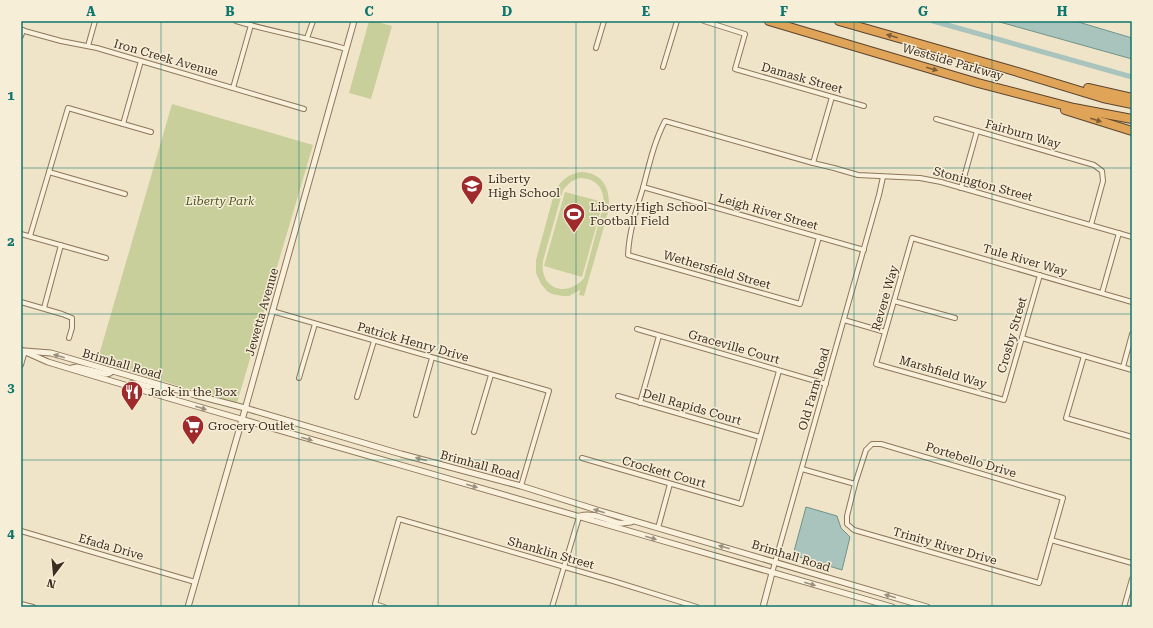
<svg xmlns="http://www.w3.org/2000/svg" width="1153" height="628" font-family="'Roboto Serif',serif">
  <rect width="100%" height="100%" fill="#f0e4c8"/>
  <g fill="#c9cf9b" fill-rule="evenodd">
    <polygon points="369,21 374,21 392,26 371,99 349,93"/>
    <polygon points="172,104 313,145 237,403 97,362"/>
    <path d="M581,172c23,1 29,17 28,37l-25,87 -5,-1 1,-5 -11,6h-7l-10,-2 -5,-3 -6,-7 -5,-11v-13l18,-66c6,-13 13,-20 27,-22zM580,178c17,1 23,9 24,25l-20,75c-18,21 -45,10 -41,-17l20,-71c5,-6 9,-10 17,-12z"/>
    <polygon points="565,192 603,202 582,277 544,266"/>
  </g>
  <g fill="#a9c4bc" stroke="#6f938a">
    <polygon points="996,21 1075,21 1132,38 1132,59"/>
    <polygon points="806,507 837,516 841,528 850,537 842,570 793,555"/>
  </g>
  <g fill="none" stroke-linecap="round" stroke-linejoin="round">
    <polyline stroke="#a9c4bc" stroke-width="5" points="933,21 1132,77"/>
    <g stroke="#8d765c" stroke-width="6">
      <g id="minor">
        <path d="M236,21c37,11 74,17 110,28"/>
        <polyline points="704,21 745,34 735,69 864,106"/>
        <polyline points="21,30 61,41 97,48 304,109"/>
        <polyline points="21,36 23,30"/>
        <polyline points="307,38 313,21"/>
        <polyline points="88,46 95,21"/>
        <polyline points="596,48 604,21"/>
        <polyline points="663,67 677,21"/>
        <polyline points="233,88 251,25"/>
        <polyline points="936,119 1094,165 1102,171 1103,181 1091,225"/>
        <polyline points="123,124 141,61"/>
        <polyline points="813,163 832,97"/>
        <polyline points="49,172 125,194"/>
        <polyline points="643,187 864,250"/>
        <polyline points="961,188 977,131"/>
        <polyline points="21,234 106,258"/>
        <polyline points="30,236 68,108 151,132"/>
        <path d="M819,237l-19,67 -172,-49c1,-23 8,-45 15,-67 6,-23 11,-46 22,-67l148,42 21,5 24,7 62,3 21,4 191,55"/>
        <polyline points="1040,275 1004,400 876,364 912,238 1132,302"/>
        <polyline points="1102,293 1119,233"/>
        <polyline points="894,301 955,318"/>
        <polyline points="21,302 62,314 72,318 72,328 69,338"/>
        <polyline points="44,308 61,245"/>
        <polyline points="272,311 549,391 521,486"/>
        <polyline points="844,320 885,332"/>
        <polyline points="637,329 826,384"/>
        <polyline points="1022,338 1132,370"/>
        <polyline points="1084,356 1066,418 1132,437"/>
        <polyline points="21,365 25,351"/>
        <polyline points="1123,367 1132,334"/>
        <polyline points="299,378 315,324"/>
        <polyline points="618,396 760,437"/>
        <polyline points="357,397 374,341"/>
        <polyline points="640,403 659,336"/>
        <polyline points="416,415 432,358"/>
        <polyline points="474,432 491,375"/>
        <polygon points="872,444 881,444 1063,498 1039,583 854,530 847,524 847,516 855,484 866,450"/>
        <polyline points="582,458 741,504 779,371"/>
        <polyline points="802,469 855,484"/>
        <polyline points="658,528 670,484"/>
        <polyline points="21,531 195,582"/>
        <polyline points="1051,540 1132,563"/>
        <polyline points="772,573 879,195 883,177"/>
        <polyline points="21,604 33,607"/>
        <polyline points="384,607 375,604 399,519 613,581 697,607"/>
        <polyline points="552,607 579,517"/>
        <polyline points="1124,607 1132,579"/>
      </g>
    </g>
    <g stroke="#8d765c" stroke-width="7">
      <g id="tertiary">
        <path d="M21,350l27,12c118,36 237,70 356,104 163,46 325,95 488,141"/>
        <polyline points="25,351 51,353 195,395 245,408 401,454 521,486 597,510 927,607"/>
        <polyline points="72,368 77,367 106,374 110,373 112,371"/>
        <polyline points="128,386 131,384 135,383 165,391 173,390"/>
        <path d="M580,516c13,-4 26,4 38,7 4,1 9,-1 13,-1"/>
        <polyline points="188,607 242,420 354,21"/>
        <polyline points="763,607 772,573"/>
      </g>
    </g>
    <g stroke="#5b4430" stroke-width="10">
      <g id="motorway">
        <polyline points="769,21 978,83 1074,108 1132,119"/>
        <polyline points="839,21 1011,70 1103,98 1132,104"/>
        <polyline points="1088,88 1132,98"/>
        <polyline points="1065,110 1132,131"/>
      </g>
    </g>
    <use href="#minor" stroke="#faf1dc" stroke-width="4"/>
    <use href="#tertiary" stroke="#faf1dc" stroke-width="5"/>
    <use href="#motorway" stroke="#e0a458" stroke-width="8"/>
  </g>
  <defs><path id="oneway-solid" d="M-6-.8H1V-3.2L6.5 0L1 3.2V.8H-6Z"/></defs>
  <g fill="#7e5d36">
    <use href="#oneway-solid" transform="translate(892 36) rotate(-164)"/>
    <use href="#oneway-solid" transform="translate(932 69) rotate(16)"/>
    <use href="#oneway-solid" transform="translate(1096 120) rotate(17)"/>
  </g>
  <g fill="#9c907e">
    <use href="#oneway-solid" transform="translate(59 356) rotate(-164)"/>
    <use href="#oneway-solid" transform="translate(201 408) rotate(17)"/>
    <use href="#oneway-solid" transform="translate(307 439) rotate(16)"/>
    <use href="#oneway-solid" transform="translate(421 459) rotate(-165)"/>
    <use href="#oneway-solid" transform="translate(472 486) rotate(16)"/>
    <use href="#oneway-solid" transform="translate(599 511) rotate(-163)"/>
    <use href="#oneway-solid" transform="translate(651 538) rotate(16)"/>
    <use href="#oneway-solid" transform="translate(724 547) rotate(-164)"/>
    <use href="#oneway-solid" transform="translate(810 584) rotate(16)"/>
    <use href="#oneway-solid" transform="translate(890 596) rotate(-164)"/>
  </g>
  <path fill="none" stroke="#0f766e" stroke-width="1" stroke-opacity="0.55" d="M161,21v586M299,21v586M438,21v586M576,21v586M715,21v586M854,21v586M992,21v586M21,168h1111M21,314h1111M21,460h1111"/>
  <defs>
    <g id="school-pin" transform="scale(1.15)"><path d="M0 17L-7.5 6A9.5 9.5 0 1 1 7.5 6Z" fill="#9e2a2b" stroke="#f7eed8"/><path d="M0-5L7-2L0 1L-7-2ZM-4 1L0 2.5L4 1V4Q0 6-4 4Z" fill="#fff"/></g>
    <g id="stadium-pin" transform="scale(1.15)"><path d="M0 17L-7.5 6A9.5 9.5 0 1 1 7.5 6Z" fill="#9e2a2b" stroke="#f7eed8"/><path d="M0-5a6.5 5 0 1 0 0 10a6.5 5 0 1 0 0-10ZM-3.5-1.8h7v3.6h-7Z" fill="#fff"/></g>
    <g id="restaurant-pin" transform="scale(1.15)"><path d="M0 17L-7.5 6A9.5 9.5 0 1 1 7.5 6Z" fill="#9e2a2b" stroke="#f7eed8"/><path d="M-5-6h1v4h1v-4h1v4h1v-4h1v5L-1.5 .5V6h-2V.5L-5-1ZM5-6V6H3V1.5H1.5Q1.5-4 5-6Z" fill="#fff"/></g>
    <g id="supermarket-pin" transform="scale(1.15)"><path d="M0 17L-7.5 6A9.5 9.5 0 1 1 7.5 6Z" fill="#9e2a2b" stroke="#f7eed8"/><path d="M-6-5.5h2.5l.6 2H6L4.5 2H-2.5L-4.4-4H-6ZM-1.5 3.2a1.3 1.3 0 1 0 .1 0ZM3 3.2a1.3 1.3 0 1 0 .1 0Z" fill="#fff"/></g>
  </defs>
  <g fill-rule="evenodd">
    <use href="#school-pin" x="472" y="186"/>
    <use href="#stadium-pin" x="574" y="214"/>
    <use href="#restaurant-pin" x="132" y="392"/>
    <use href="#supermarket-pin" x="193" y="426"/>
  </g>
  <g text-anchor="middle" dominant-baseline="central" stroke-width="3" stroke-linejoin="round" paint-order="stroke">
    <g font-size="12" fill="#3d2e20" stroke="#f7eed8">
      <text transform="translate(166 58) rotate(16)">Iron Creek Avenue</text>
      <text transform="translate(953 62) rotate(16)">Westside Parkway</text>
      <text transform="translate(802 78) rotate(16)">Damask Street</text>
      <text transform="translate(1023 134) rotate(16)">Fairburn Way</text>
      <text transform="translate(983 184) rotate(15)">Stonington Street</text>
      <text transform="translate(768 212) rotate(16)">Leigh River Street</text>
      <text transform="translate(1025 260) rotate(16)">Tule River Way</text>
      <text transform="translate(717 270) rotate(16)">Wethersfield Street</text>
      <text transform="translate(885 298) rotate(-74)">Revere Way</text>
      <text transform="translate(262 312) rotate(-74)">Jewetta Avenue</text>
      <text transform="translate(1012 335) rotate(-74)">Crosby Street</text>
      <text transform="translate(413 342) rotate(16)">Patrick Henry Drive</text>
      <text transform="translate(734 347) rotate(16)">Graceville Court</text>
      <text transform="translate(122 364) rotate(16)">Brimhall Road</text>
      <text transform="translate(943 372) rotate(16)">Marshfield Way</text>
      <text transform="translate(814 389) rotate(-74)">Old Farm Road</text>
      <text transform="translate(692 407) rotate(16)">Dell Rapids Court</text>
      <text transform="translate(971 460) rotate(17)">Portebello Drive</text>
      <text transform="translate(480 465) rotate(15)">Brimhall Road</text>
      <text transform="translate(664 472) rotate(16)">Crockett Court</text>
      <text transform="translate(945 546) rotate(16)">Trinity River Drive</text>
      <text transform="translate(111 547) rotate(16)">Efada Drive</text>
      <text transform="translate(551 553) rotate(16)">Shanklin Street</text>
      <text transform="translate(791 556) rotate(17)">Brimhall Road</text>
    </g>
    <g font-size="12" fill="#3d2e20" stroke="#f7eed8" text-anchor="start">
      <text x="488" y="179">Liberty<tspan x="488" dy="14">High School</tspan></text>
      <text x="590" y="207">Liberty High School<tspan x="590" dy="14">Football Field</tspan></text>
      <text x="148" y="392">Jack in the Box</text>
      <text x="208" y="426">Grocery Outlet</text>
    </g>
    <g font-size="12" font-style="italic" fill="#4d5a26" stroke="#f7eed8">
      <text x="220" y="201">Liberty Park</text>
    </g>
  </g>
  <rect width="1153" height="628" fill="none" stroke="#f7eed8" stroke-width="44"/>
  <g transform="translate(54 574) rotate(196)" stroke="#f7eed8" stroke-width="3" paint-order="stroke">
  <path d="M0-3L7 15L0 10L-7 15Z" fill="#3d2e20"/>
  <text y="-6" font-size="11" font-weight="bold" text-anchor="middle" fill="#3d2e20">N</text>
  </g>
  <rect x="22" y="22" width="1109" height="584" fill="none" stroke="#0f766e" stroke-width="1.5"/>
  <g font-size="13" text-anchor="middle" font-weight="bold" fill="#0f766e">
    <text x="91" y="16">A</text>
    <text x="230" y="16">B</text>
    <text x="369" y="16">C</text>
    <text x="507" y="16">D</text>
    <text x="646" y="16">E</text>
    <text x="784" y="16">F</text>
    <text x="923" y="16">G</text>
    <text x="1062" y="16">H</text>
    <text x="11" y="100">1</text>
    <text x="11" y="246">2</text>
    <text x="11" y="392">3</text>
    <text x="11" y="538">4</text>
  </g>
</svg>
